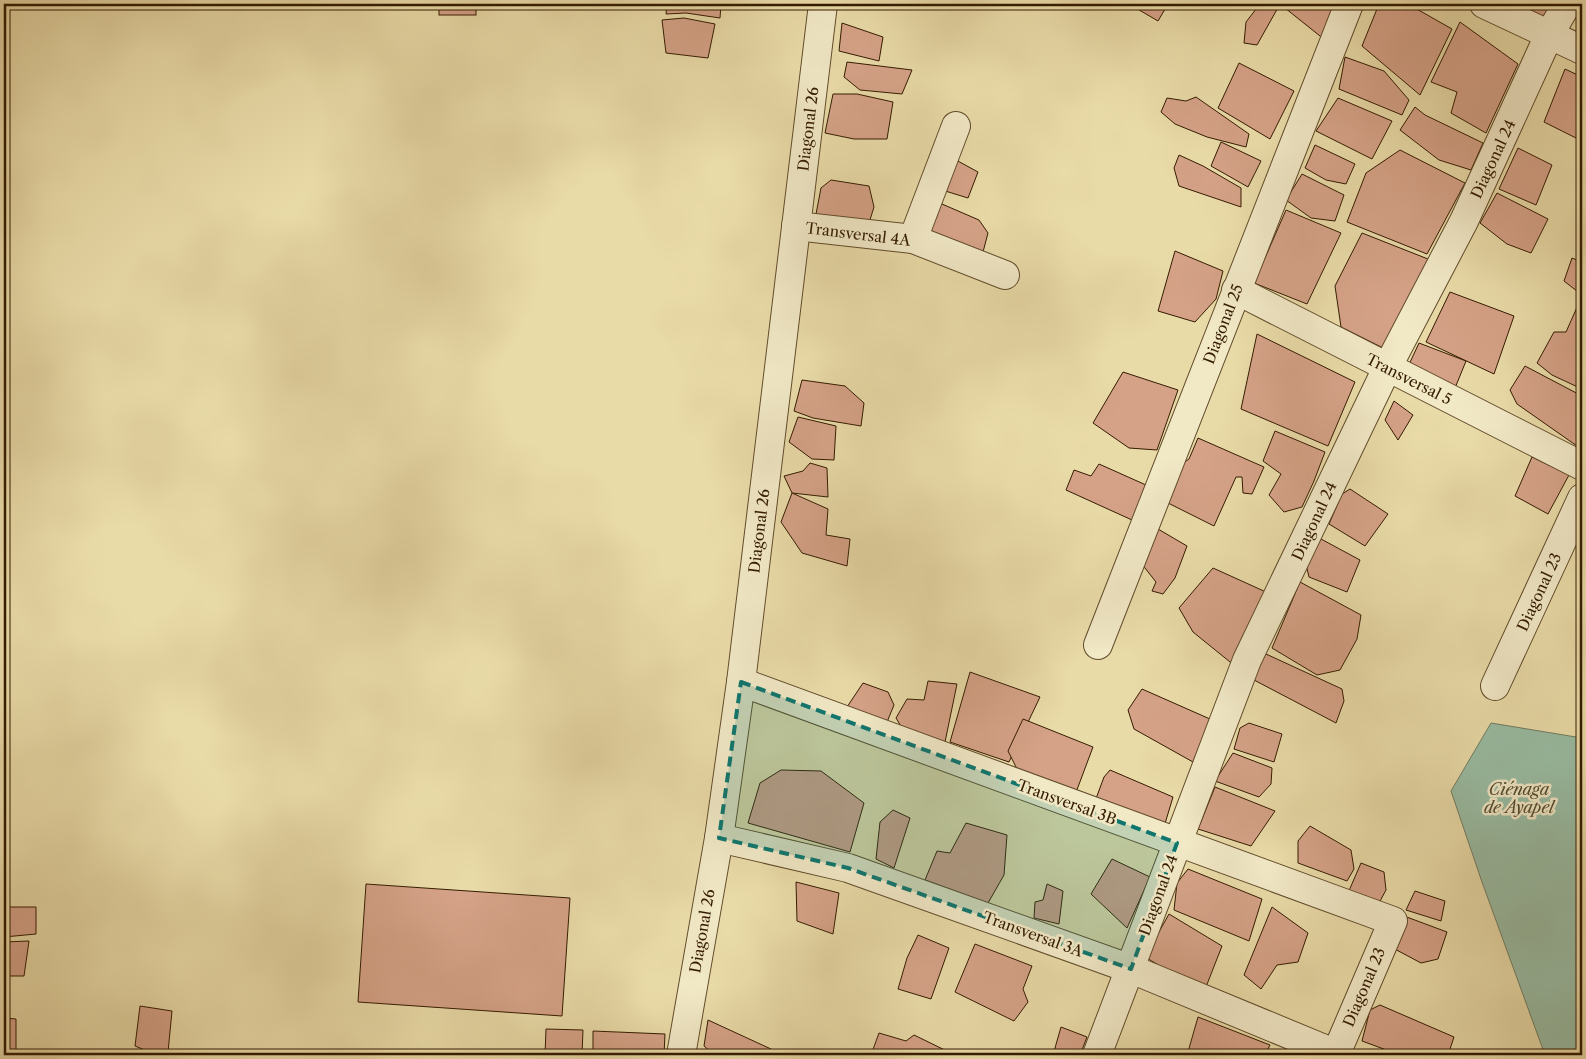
<svg xmlns="http://www.w3.org/2000/svg" width="1586" height="1059" font-family="'Libre Caslon Text',serif">
  <rect width="100%" height="100%" fill="#e9dba8"/>
  <filter id="stains"><feTurbulence type="fractalNoise" baseFrequency=".004" numOctaves="4"/><feColorMatrix values="0 0 0 0 .2 0 0 0 0 .09 0 0 0 0 .02 0 0 0 .5 -.17"/></filter>
  <radialGradient id="worn" r=".72"><stop offset=".6" stop-color="#630" stop-opacity="0"/><stop offset="1" stop-color="#630" stop-opacity=".3"/></radialGradient>
  <polygon fill="#99bca3" stroke="#717c62" points="1491,723 1582,738 1582,1055 1545,1055 1482,882 1451,791"/>
  <g fill="#d5a287" stroke="#341b00">
    <rect x="439" y="4" width="37" height="11"/>
    <polygon points="667,4 721,4 720,18 686,13 666,14"/>
    <polygon points="1129,4 1168,4 1158,21"/>
    <polygon points="1260,4 1280,4 1257,45 1244,43 1246,22"/>
    <polygon points="1280,4 1333,4 1337,21 1325,40"/>
    <polygon points="1379,4 1408,4 1452,29 1420,95 1362,46"/>
    <polygon points="1507,4 1556,4 1547,24"/>
    <polygon points="684,18 715,24 708,58 666,53 662,20"/>
    <polygon points="1460,22 1518,64 1486,133 1451,113 1457,92 1431,82"/>
    <polygon points="842,23 883,37 879,61 839,51"/>
    <polygon points="1345,57 1384,71 1409,100 1402,115 1339,89"/>
    <polygon points="847,62 912,70 902,94 860,90 844,77"/>
    <polygon points="1239,63 1294,91 1270,139 1218,108"/>
    <polygon points="1565,69 1582,77 1582,141 1544,122"/>
    <polygon points="833,94 857,94 893,102 887,139 854,139 825,133"/>
    <polygon points="1196,97 1249,134 1246,147 1207,137 1175,124 1161,112 1167,98 1186,101"/>
    <polygon points="1338,98 1392,121 1372,159 1316,131"/>
    <polygon points="1415,107 1425,115 1483,143 1471,170 1439,160 1400,130"/>
    <polygon points="1221,142 1261,161 1248,187 1211,166"/>
    <polygon points="1315,145 1355,164 1346,184 1326,180 1305,168"/>
    <polygon points="1518,148 1552,165 1536,205 1499,189"/>
    <polygon points="1400,150 1465,183 1427,254 1347,222 1366,173"/>
    <polygon points="1179,155 1203,166 1241,188 1241,207 1179,186 1174,168"/>
    <polygon points="956,160 978,172 968,198 942,190"/>
    <polygon points="1302,174 1344,195 1335,221 1311,218 1286,200"/>
    <polygon points="831,180 869,186 874,207 869,223 816,214 821,188"/>
    <polygon points="1497,193 1548,219 1531,253 1507,244 1480,223"/>
    <polygon points="935,201 979,220 988,233 983,252 924,235"/>
    <polygon points="1286,210 1341,233 1307,304 1254,283"/>
    <polygon points="1362,233 1428,259 1383,348 1341,327 1335,286"/>
    <polygon points="1175,251 1223,271 1216,299 1195,322 1158,311"/>
    <polygon points="1572,258 1582,262 1582,295 1564,281"/>
    <polygon points="1450,292 1514,316 1494,374 1426,342"/>
    <polygon points="1578,305 1582,307 1582,389 1552,375 1537,363 1554,332 1566,332"/>
    <polygon points="1257,334 1355,382 1328,446 1241,409"/>
    <polygon points="1419,343 1466,361 1453,393 1406,371"/>
    <polygon points="1525,366 1582,396 1582,437 1577,446 1517,404 1510,390"/>
    <polygon points="1123,372 1178,390 1157,450 1129,448 1093,423"/>
    <polygon points="802,380 845,386 864,403 861,426 813,418 794,411"/>
    <polygon points="1394,401 1413,415 1398,440 1385,420"/>
    <polygon points="798,417 836,426 834,460 812,459 789,442"/>
    <polygon points="1275,431 1325,452 1314,481 1302,507 1284,512 1269,495 1281,474 1263,461"/>
    <polygon points="1198,438 1264,467 1252,494 1243,493 1242,477 1236,477 1214,526 1168,503 1179,466 1189,459"/>
    <polygon points="1532,457 1569,475 1548,514 1515,496"/>
    <polygon points="810,463 827,468 828,497 792,493 784,476 803,471"/>
    <polygon points="1099,464 1146,485 1132,520 1066,490 1074,470 1091,476"/>
    <polygon points="1350,489 1388,514 1365,546 1329,524 1342,494"/>
    <polygon points="792,493 828,509 826,535 850,539 847,566 802,553 781,522"/>
    <polygon points="1158,529 1187,546 1175,578 1163,594 1152,591 1156,582 1141,563"/>
    <polygon points="1321,539 1360,560 1347,592 1309,577 1305,560"/>
    <polygon points="1213,568 1266,592 1235,666 1193,632 1179,608"/>
    <polygon points="1300,582 1361,615 1357,639 1340,670 1317,675 1272,648"/>
    <polygon points="1266,654 1342,689 1344,701 1336,723 1254,680 1260,661"/>
    <polygon points="970,672 1040,697 1009,762 950,742"/>
    <polygon points="928,681 957,684 945,742 905,733 896,718 907,699 924,700"/>
    <polygon points="863,683 888,692 894,705 887,722 847,707"/>
    <polygon points="1142,689 1210,719 1193,762 1134,729 1128,710"/>
    <polygon points="1023,719 1093,747 1075,795 1022,779 1008,751"/>
    <polygon points="1249,723 1282,734 1274,762 1234,749 1240,728"/>
    <polygon points="1233,753 1272,768 1271,784 1259,797 1215,781"/>
    <polygon points="781,770 821,771 864,803 850,852 748,823 760,783"/>
    <polygon points="1110,770 1173,797 1164,827 1094,804 1104,777"/>
    <polygon points="1215,787 1275,811 1251,846 1198,829"/>
    <polygon points="893,810 910,818 894,868 876,859 880,822"/>
    <polygon points="4,819 9,838 4,839"/>
    <polygon points="966,823 1007,835 1004,875 988,903 925,880 937,851 950,853"/>
    <polygon points="1310,826 1351,850 1354,869 1347,881 1298,863 1298,841"/>
    <polygon points="1112,859 1150,877 1127,928 1091,894"/>
    <polygon points="1361,863 1384,872 1386,890 1379,903 1348,893"/>
    <polygon points="1188,869 1262,899 1249,941 1174,910 1177,883"/>
    <polygon points="796,882 839,893 833,934 797,921"/>
    <polygon points="366,884 570,898 562,1016 358,1002"/>
    <polygon points="1047,884 1063,891 1059,924 1034,918 1035,902 1043,900"/>
    <polygon points="1415,891 1445,901 1441,921 1406,910"/>
    <polygon points="4,907 36,907 36,934 4,937"/>
    <polygon points="1272,907 1308,933 1298,962 1277,965 1261,989 1244,975"/>
    <polygon points="1169,914 1222,946 1204,992 1145,957"/>
    <polygon points="1404,916 1447,932 1438,959 1421,963 1391,947"/>
    <polygon points="918,935 949,948 931,999 898,989 907,958"/>
    <polygon points="29,941 24,976 4,976 4,942"/>
    <polygon points="975,944 1032,966 1023,989 1028,1002 1014,1021 955,992"/>
    <polygon points="1380,1005 1454,1037 1448,1055 1400,1055 1362,1041 1370,1010"/>
    <polygon points="140,1006 172,1011 168,1052 152,1053 135,1046"/>
    <polygon points="1198,1017 1270,1045 1265,1055 1195,1055 1188,1052"/>
    <polygon points="4,1018 16,1019 16,1055 4,1053"/>
    <polygon points="708,1020 784,1055 714,1055 704,1046"/>
    <polygon points="1061,1027 1087,1037 1080,1055 1053,1055"/>
    <polygon points="546,1029 583,1030 582,1055 545,1055"/>
    <polygon points="593,1031 665,1034 664,1055 593,1055"/>
    <polygon points="879,1033 906,1041 914,1035 955,1055 871,1055"/>
  </g>
  <g fill="none" stroke-linecap="round" stroke-linejoin="round">
    <g stroke="#614b2a" stroke-width="30">
      <g id="minor">
        <polyline points="1484,4 1582,50"/>
        <polyline points="796,226 913,239 1005,275"/>
        <polyline points="913,239 956,126"/>
        <polyline points="1236,290 1582,466"/>
        <polyline points="1098,645 1349,4"/>
        <polyline points="741,682 1393,921 1336,1054"/>
        <polyline points="1495,686 1582,498"/>
        <polyline points="719,838 848,868 1131,969 1339,1055"/>
        <polyline points="681,1055 719,838 741,682 823,4"/>
        <polyline points="1097,1055 1247,660 1387,368 1464,221 1549,35 1567,4"/>
      </g>
    </g>
    <use href="#minor" stroke="#f1e8c6" stroke-width="28"/>
  </g>
  <path fill="#0f766e" fill-opacity="0.2" stroke="#0f766e" stroke-width="4" stroke-dasharray="10 6" stroke-linejoin="round" d="M741,682l436,161 -46,126 -283,-101 -129,-30z"/>
  <g text-anchor="middle" dominant-baseline="central" stroke-width="5" stroke-linejoin="round" paint-order="stroke">
    <g font-size="15" fill="#341b00" stroke="#f1e8c6">
      <text transform="translate(808 129) rotate(-83)">Diagonal 26</text>
      <text transform="translate(1493 159) rotate(-65)">Diagonal 24</text>
      <text transform="translate(858 234) rotate(7)">Transversal 4A</text>
      <text transform="translate(1223 324) rotate(-69)">Diagonal 25</text>
      <text transform="translate(1409 379) rotate(27)">Transversal 5</text>
      <text transform="translate(1314 521) rotate(-65)">Diagonal 24</text>
      <text transform="translate(759 531) rotate(-83)">Diagonal 26</text>
      <text transform="translate(1539 592) rotate(-65)">Diagonal 23</text>
      <text transform="translate(1067 802) rotate(20)">Transversal 3B</text>
      <text transform="translate(1158 895) rotate(-70)">Diagonal 24</text>
      <text transform="translate(702 931) rotate(-80)">Diagonal 26</text>
      <text transform="translate(1033 934) rotate(20)">Transversal 3A</text>
      <text transform="translate(1364 987) rotate(-67)">Diagonal 23</text>
    </g>
    <g font-size="16" font-style="italic" fill="#524b31" stroke="#f1e8c6">
      <text x="1519" y="789">Ciénaga<tspan x="1519" dy="18">de Ayapel</tspan></text>
    </g>
  </g>
  <rect width="1586" height="1059" fill="none" stroke="#e9dba8" stroke-width="20"/>
  <rect x="5" y="5" width="1576" height="1049" fill="none" stroke="#341b00" stroke-width="2.5"/>
  <rect x="10" y="10" width="1566" height="1039" fill="none" stroke="#341b00"/>
  <rect width="100%" height="100%" filter="url(#stains)"/>
  <rect width="100%" height="100%" fill="url(#worn)"/>
</svg>
